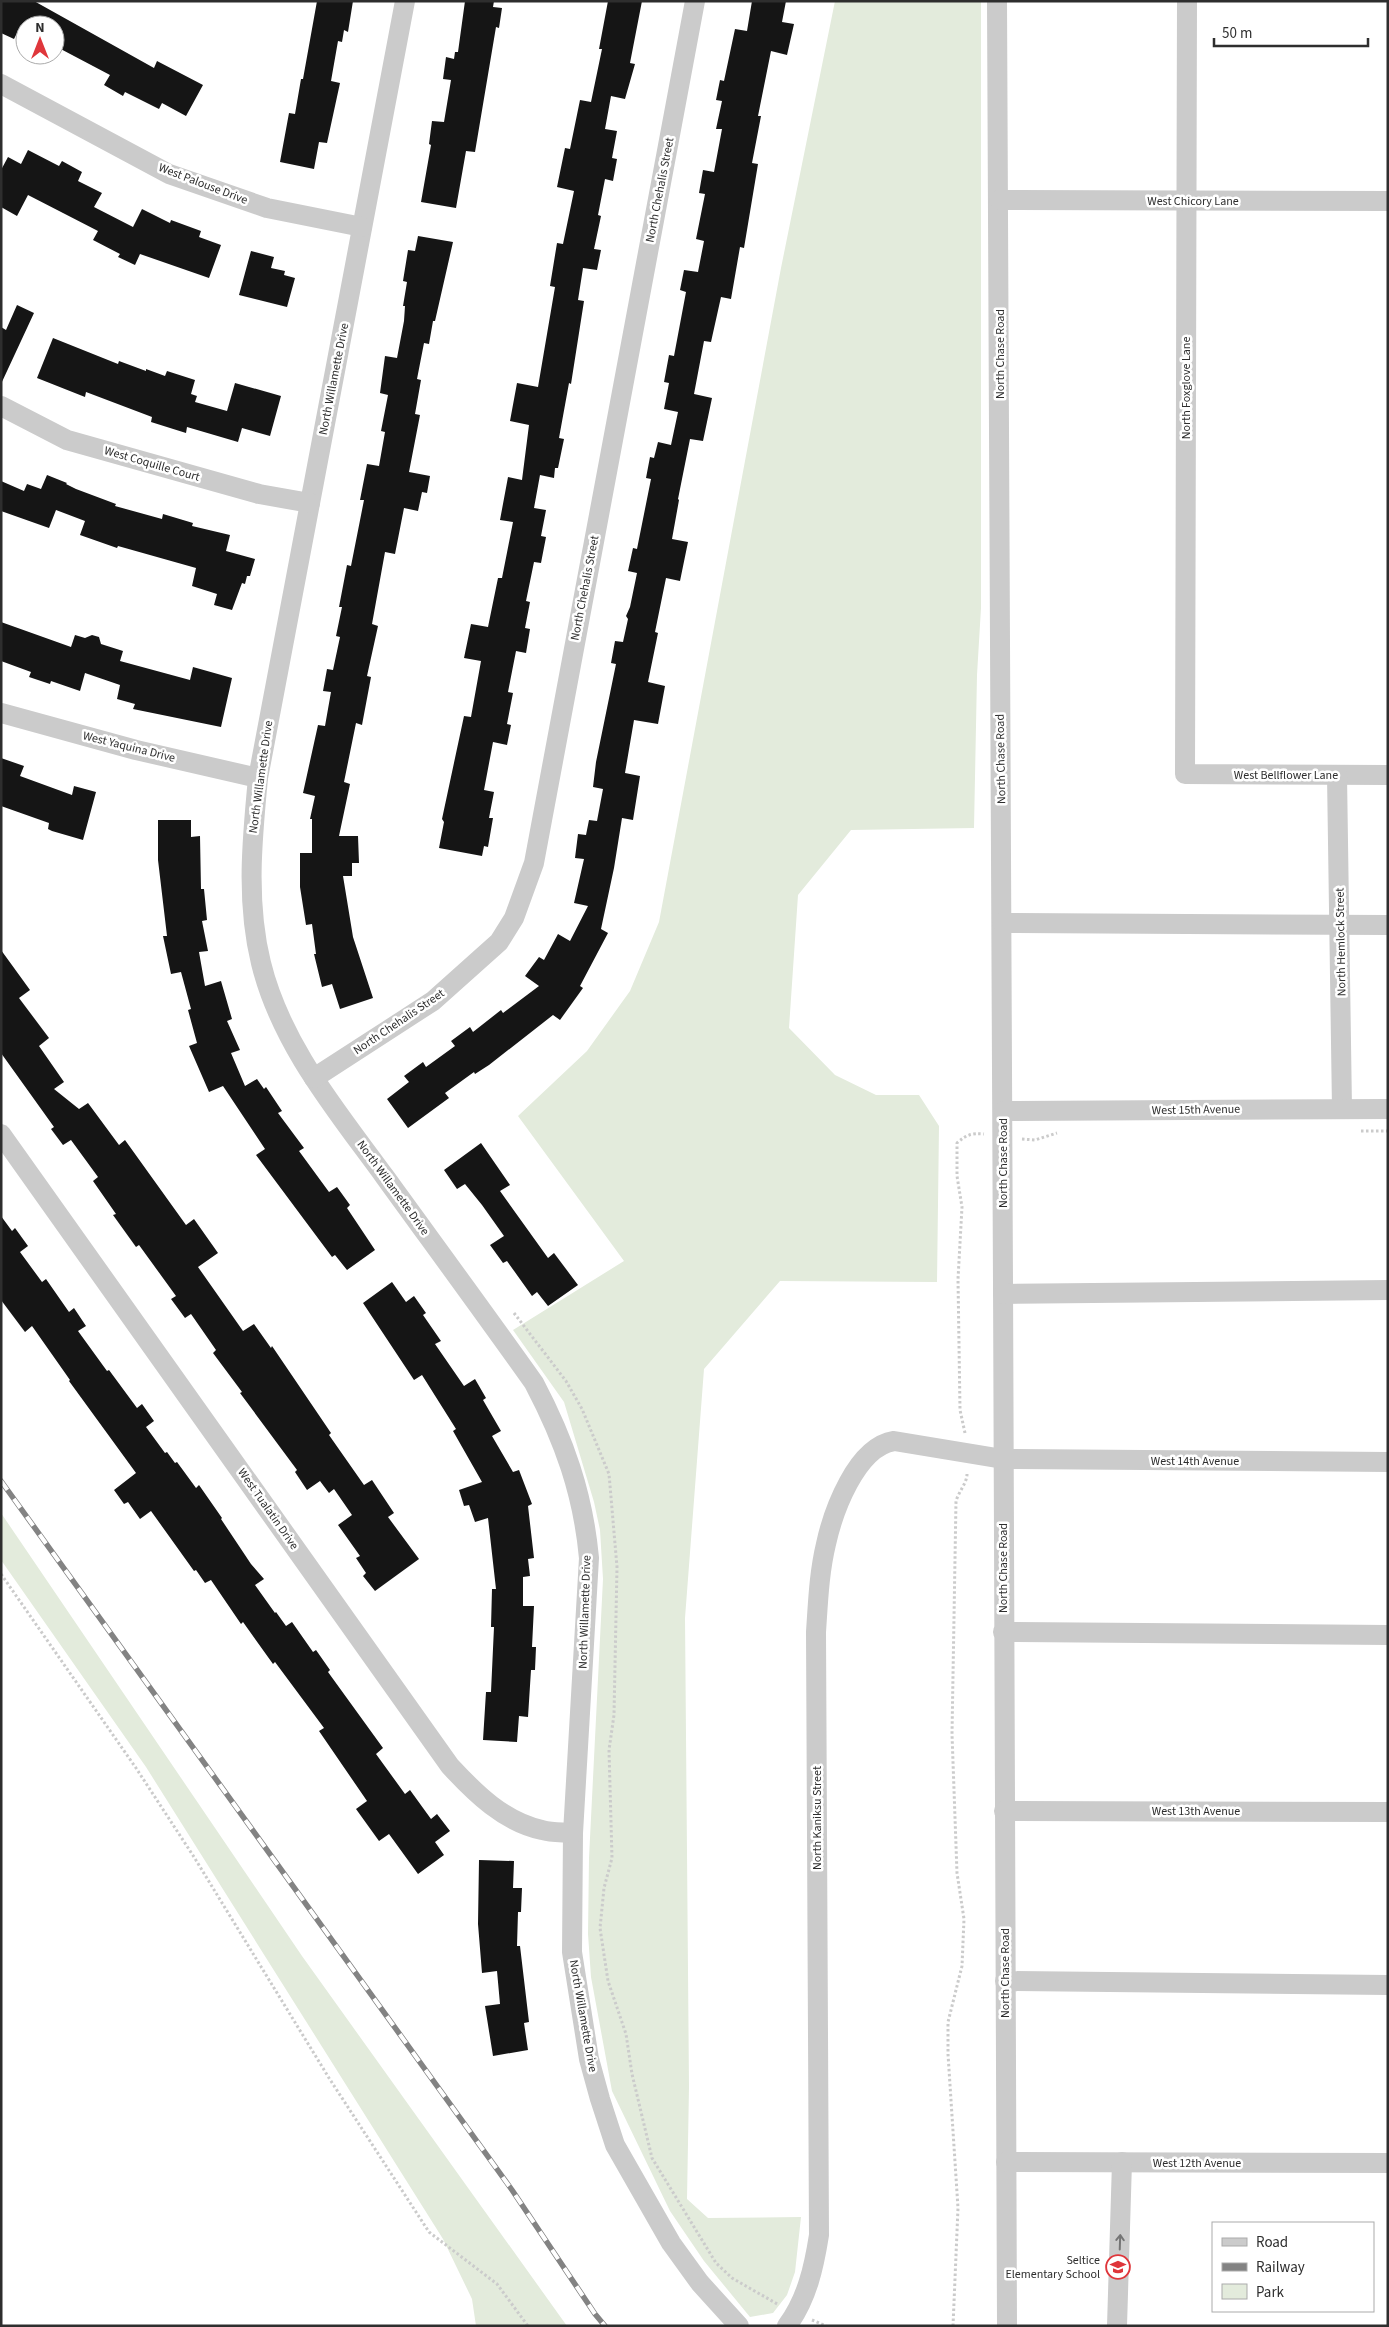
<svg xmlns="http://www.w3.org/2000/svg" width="1389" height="2327" font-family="'Source Sans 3',sans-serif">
  <rect width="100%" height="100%" fill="#fff"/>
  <g fill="#e3ebdc">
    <polygon points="835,1 981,1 981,608 977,675 974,828 851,830 798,895 789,1028 835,1075 876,1095 919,1095 939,1126 937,1282 780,1281 704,1369 685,1618 689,2087 687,2199 708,2218 801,2217 795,2272 787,2295 773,2313 750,2317 704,2261 670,2211 612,2091 591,1977 588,1934 589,1858 603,1579 600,1530 594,1502 564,1402 513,1330 624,1261 518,1116 587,1051 630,991 659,922 781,268"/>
    <polygon points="1,1513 302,1956 567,2326 476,2326 472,2299 443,2239 146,1767 1,1560"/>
  </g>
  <g fill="#151515">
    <polygon points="1,1 34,1 154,68 157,61 203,85 186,116 162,103 159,109 125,92 123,96 104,85 110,75 55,46 55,25 21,25 14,39 1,33"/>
    <polygon points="317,1 353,1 348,32 344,30 342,42 338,41 331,81 340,83 327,143 319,142 314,169 280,162 289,113 295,114 301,79 303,79"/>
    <polygon points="465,1 494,1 493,7 502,8 499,28 496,27 475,152 466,151 456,208 421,202 431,145 429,144 432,121 444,122 451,80 443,79 446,57 454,59 455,52 458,52"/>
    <polygon points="608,1 642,1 630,63 635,64 625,99 611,96 605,129 617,131 612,158 617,159 613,181 605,179 598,215 601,216 594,249 601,250 597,270 583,268 578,300 584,301 571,384 569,383 559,438 564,439 558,468 555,468 554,478 540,475 534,508 546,510 541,536 546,537 541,563 534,562 526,601 530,602 525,628 530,629 526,653 516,651 508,692 513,693 507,724 511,725 507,745 493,742 484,790 494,792 489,818 493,818 488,847 484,846 482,856 439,848 444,822 442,819 464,716 471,717 481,661 464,658 471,624 488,627 498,578 502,578 513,522 500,520 508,477 522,480 529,425 510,421 517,383 538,387 555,287 550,286 557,243 563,244 574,191 557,187 565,148 570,149 580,100 591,102 602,49 599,49"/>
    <polygon points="752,1 786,1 782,22 794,24 787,55 771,51 758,116 761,116 752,163 758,164 744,248 740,247 731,299 721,297 711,342 704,341 694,394 712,398 703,441 690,439 678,499 679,500 672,539 688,542 680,581 666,578 655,632 658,633 648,682 665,686 658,724 634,720 625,773 640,776 633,820 622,818 614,868 601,929 608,933 580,986 583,988 560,1020 553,1015 489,1065 475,1074 474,1072 445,1093 449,1098 408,1128 387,1099 409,1082 404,1076 423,1062 426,1067 455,1046 451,1041 470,1027 473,1032 501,1010 503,1013 539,986 525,976 539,957 544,960 558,934 570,941 588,906 574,903 584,859 575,858 578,834 586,835 589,820 597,821 603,789 593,787 596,762 616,664 611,663 615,641 623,642 628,619 626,616 630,607 637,573 628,571 633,548 637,549 651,479 646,478 650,457 654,458 658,442 671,445 678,412 664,409 669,383 664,382 669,355 674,356 686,292 680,290 684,270 698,272 704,241 696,239 705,194 699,193 703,170 714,172 722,129 716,129 722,101 716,100 720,80 724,81 735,29 747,31"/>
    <polygon points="28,150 59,166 62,161 82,172 78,181 102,193 94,207 133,227 142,209 170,223 171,220 201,231 199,237 221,245 209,278 140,254 135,265 118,257 120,254 93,240 98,231 28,195 17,216 1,207 1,170 8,157 21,164"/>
    <polygon points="418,236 453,242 435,321 433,321 429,344 424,343 417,379 421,380 415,414 420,415 409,472 430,476 427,493 422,492 418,511 404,508 395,554 385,552 372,624 378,626 367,676 371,677 362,725 356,723 344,782 350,784 339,836 358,836 359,863 352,863 352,876 343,876 353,937 373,998 340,1009 332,984 322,987 314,954 316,954 312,924 306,925 300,887 300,853 312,853 312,819 310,819 315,796 303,793 318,725 325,726 331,692 323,691 327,669 333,670 340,637 336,636 342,607 339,607 347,565 351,566 364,500 360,500 367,464 379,466 385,432 381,431 388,395 380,393 385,356 397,358 404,321 405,306 403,306 407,282 403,281 408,250 415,251"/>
    <polygon points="251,251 274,257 271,268 285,271 284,275 295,278 287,307 239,295"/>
    <polygon points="17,305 34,313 1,384 1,327 6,330"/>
    <polygon points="53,338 118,364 119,361 146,371 146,369 165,376 167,371 195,380 191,394 197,396 195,402 227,411 235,383 281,396 270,436 242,428 238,442 187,427 186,433 151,422 152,417 86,392 85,397 37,378"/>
    <polygon points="47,475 67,483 66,484 76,489 116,504 115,506 162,519 163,514 193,523 192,526 230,535 226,551 255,559 250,576 247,576 245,584 242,583 232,610 214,605 217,594 192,586 196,568 118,546 117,548 80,535 85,521 56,510 49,528 1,511 1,481 24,491 27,484 41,489"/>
    <polygon points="1,622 71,647 75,635 85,638 92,635 99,637 101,644 123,651 120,661 190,680 193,667 232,678 221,727 133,709 135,704 117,699 120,685 85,673 80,691 51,681 50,684 29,677 31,672 1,661"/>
    <polygon points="1,758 24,766 20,776 72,795 74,786 96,792 83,840 52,831 48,829 49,823 1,806"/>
    <polygon points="158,820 191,820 191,837 200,836 201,889 204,889 207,920 202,921 208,951 199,952 205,986 221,981 232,1019 227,1021 240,1050 231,1053 245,1086 257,1079 264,1089 266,1087 282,1111 278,1113 304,1148 299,1151 329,1192 337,1187 350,1205 347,1208 375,1250 347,1270 335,1255 332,1257 256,1155 265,1149 223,1086 209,1092 189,1046 197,1043 188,1010 191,1009 181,972 171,974 163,936 167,936 158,860"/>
    <polygon points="1,950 30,990 19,998 49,1038 39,1046 64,1082 54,1089 79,1109 88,1103 119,1145 125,1140 186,1225 194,1219 218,1253 198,1267 243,1331 254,1324 271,1348 272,1346 331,1433 329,1435 364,1485 372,1480 394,1513 388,1517 419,1559 375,1591 363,1576 366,1573 356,1558 360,1556 338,1525 352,1515 334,1489 329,1493 320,1481 307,1490 295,1472 297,1470 240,1393 242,1392 213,1353 216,1350 191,1314 185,1318 171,1299 176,1296 139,1245 136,1247 113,1215 116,1214 93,1181 98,1177 71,1140 63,1145 51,1129 54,1127 1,1053"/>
    <polygon points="481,1143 510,1185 500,1191 548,1258 554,1253 578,1285 548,1306 537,1292 532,1296 507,1261 503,1263 490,1245 504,1236 482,1205 465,1184 457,1189 444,1170"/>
    <polygon points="1,1216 12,1231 15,1228 28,1246 20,1252 42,1282 46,1279 69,1312 74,1308 86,1326 78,1331 107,1371 109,1370 137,1408 142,1404 154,1421 146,1427 165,1453 167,1452 175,1463 177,1462 196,1488 199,1485 222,1518 221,1519 251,1564 264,1579 255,1585 275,1613 276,1612 286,1626 292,1622 313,1652 316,1650 330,1670 328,1672 383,1748 376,1754 405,1794 410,1790 431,1819 437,1814 450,1831 435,1842 444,1855 418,1874 389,1834 379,1841 356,1809 367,1801 319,1731 324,1728 275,1662 273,1664 243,1622 241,1624 211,1580 205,1583 196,1570 194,1571 151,1511 140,1519 128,1502 124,1504 114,1490 136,1473 69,1381 70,1380 32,1326 25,1332 1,1300"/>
    <polygon points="392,1282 406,1302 414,1296 426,1313 423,1315 441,1341 435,1344 464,1386 475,1379 486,1398 483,1400 501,1431 492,1436 513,1472 519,1470 532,1504 528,1506 534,1558 528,1559 530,1576 523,1577 523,1606 534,1606 532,1647 536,1647 535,1670 531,1670 528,1717 519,1716 517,1742 483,1740 486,1692 491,1692 494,1627 491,1627 492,1589 496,1589 488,1518 475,1522 469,1505 464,1506 459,1490 482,1482 453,1431 456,1429 422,1375 414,1380 363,1303"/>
    <polygon points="479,1860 514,1861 513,1888 522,1888 521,1912 518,1912 517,1946 520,1946 529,2022 524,2023 528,2050 493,2056 485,2006 500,2004 497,1971 482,1973 478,1924"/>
  </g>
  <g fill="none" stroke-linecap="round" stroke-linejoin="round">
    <g stroke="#cbcbcb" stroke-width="3" stroke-dasharray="2.5 2.5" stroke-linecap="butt">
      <polyline points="1361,1131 1388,1131"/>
      <polyline points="1022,1139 1035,1140 1057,1133"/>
      <polyline points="514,1313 566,1381 582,1409 609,1474 617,1567 614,1715 609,1750 612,1858 604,1888 600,1928 608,1981 626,2034 632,2074 652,2158 716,2263 732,2278 779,2305"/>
      <path d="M965,1433l-5,-23 -2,-131 4,-72 -5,-31v-33c9,-8 14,-10 27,-9"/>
      <polyline points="1,1574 136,1768 194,1857 329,2078 429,2232 497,2284 528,2326"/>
      <polyline points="812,2320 826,2326"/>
      <path d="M953,2326l5,-118 -10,-154v-32l14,-56 2,-47 -7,-46 -5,-139 4,-233c3,-10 11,-18 11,-27"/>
    </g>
    <g stroke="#cbcbcb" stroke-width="20">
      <path d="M405,1l-147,777c-6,62 -12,124 3,185 20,82 76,148 124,214 50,69 100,137 149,206 30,57 49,110 55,175l-16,275 -1,119 17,107 11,40 15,46 56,98 29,40 39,43"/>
      <path d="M997,1c7,775 5,1550 10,2325"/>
      <polyline points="1187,1 1185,774 1388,775"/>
      <polyline points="1,84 169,174 267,208 362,227"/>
      <polyline points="999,200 1388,201"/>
      <polyline points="1,406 67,440 259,494 310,503"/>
      <polyline points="1,713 136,750 258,778"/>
      <polyline points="1337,775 1342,1109"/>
      <polyline points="1002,923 1388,925"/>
      <polyline points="314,1078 433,1001 499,942 514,918 534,863 695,1"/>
      <polyline points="1004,1111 1388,1109"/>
      <path d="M1,1134l449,632c25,27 54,56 92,64 10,3 21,2 31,3"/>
      <polyline points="1003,1294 1388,1290"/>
      <polyline points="1003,1632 1388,1635"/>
      <polyline points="1004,1811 1388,1812"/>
      <polyline points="1005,1981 1388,1985"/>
      <polyline points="1006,2162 1388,2163"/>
      <path d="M787,2326c20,-27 27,-59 32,-91l-3,-603c2,-29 3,-59 10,-88 7,-32 30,-97 68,-103l109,18 385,3"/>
      <polyline points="1117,2326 1122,2162"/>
    </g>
    <g stroke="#838383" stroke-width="5.5">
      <polyline id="rail" points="1,1481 512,2190 595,2314 605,2326"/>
    </g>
    <use href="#rail" stroke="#fff" stroke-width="4" stroke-dasharray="11" stroke-linecap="butt"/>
  </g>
  <defs><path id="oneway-shaft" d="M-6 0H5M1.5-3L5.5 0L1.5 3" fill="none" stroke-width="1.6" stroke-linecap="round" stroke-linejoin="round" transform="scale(1.25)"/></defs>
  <use stroke="#757575" href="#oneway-shaft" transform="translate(1120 2242) rotate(-88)"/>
  <defs>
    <g id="school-ring" transform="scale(1.25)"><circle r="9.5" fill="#fff" stroke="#df363b" stroke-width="1.5"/><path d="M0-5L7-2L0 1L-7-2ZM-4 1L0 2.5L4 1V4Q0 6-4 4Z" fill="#df363b"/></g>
  </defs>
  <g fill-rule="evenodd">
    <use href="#school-ring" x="1118" y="2267"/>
  </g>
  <g text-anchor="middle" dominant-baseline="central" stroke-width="5" stroke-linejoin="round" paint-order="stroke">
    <g font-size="12" fill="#2e2e2e" stroke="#fff">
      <text transform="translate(203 184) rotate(21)">West Palouse Drive</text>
      <text transform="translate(660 190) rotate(-79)">North Chehalis Street</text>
      <text x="1193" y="201">West Chicory Lane</text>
      <text transform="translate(1000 354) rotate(-90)">North Chase Road</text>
      <text transform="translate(334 379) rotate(-79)">North Willamette Drive</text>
      <text transform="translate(1186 388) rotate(-90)">North Foxglove Lane</text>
      <text transform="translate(152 464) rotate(16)">West Coquille Court</text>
      <text transform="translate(585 588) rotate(-79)">North Chehalis Street</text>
      <text transform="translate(129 747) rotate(14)">West Yaquina Drive</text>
      <text transform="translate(1001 759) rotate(-91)">North Chase Road</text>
      <text x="1286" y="775">West Bellflower Lane</text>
      <text transform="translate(261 777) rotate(-82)">North Willamette Drive</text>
      <text transform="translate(1341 942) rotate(-91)">North Hemlock Street</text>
      <text transform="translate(399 1022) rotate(-34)">North Chehalis Street</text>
      <text transform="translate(1196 1110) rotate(-1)">West 15th Avenue</text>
      <text transform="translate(1003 1163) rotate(-90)">North Chase Road</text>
      <text transform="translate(393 1188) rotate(54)">North Willamette Drive</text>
      <text x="1195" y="1461">West 14th Avenue</text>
      <text transform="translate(268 1509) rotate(55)">West Tualatin Drive</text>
      <text transform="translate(1003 1568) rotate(-90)">North Chase Road</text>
      <text transform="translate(585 1612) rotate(-88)">North Willamette Drive</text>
      <text x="1196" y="1811">West 13th Avenue</text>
      <text transform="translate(817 1818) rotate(-90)">North Kaniksu Street</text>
      <text transform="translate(1005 1973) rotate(-90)">North Chase Road</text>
      <text transform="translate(583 2016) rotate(80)">North Willamette Drive</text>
      <text x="1197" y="2163">West 12th Avenue</text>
    </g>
    <g font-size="12" fill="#2e2e2e" stroke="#fff" text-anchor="end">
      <text x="1100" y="2260">Seltice<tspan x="1100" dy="14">Elementary School</tspan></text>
    </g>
  </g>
  <rect width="1389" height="2327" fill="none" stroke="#2e2e2e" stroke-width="5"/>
  <rect x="1212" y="2222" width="162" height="90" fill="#ffffff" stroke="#ababab"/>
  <rect x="1222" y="2238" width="25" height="8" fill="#cbcbcb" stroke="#ababab"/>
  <text x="1256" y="2247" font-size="15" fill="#2e2e2e">Road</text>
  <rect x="1222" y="2263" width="25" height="8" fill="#838383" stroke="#ababab"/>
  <text x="1256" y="2272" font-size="15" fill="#2e2e2e">Railway</text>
  <rect x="1222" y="2284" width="25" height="15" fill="#e3ebdc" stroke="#ababab"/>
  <text x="1256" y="2297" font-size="15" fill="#2e2e2e">Park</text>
  <g transform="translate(40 40)"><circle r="24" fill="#ffffff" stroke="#ababab"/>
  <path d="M0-4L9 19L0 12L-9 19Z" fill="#df363b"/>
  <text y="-8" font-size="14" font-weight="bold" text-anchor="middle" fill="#2e2e2e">N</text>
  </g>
  <path d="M1214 38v8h154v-8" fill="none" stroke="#2e2e2e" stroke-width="2.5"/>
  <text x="1222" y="38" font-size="15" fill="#2e2e2e" stroke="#ffffff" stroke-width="4" paint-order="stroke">50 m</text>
</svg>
